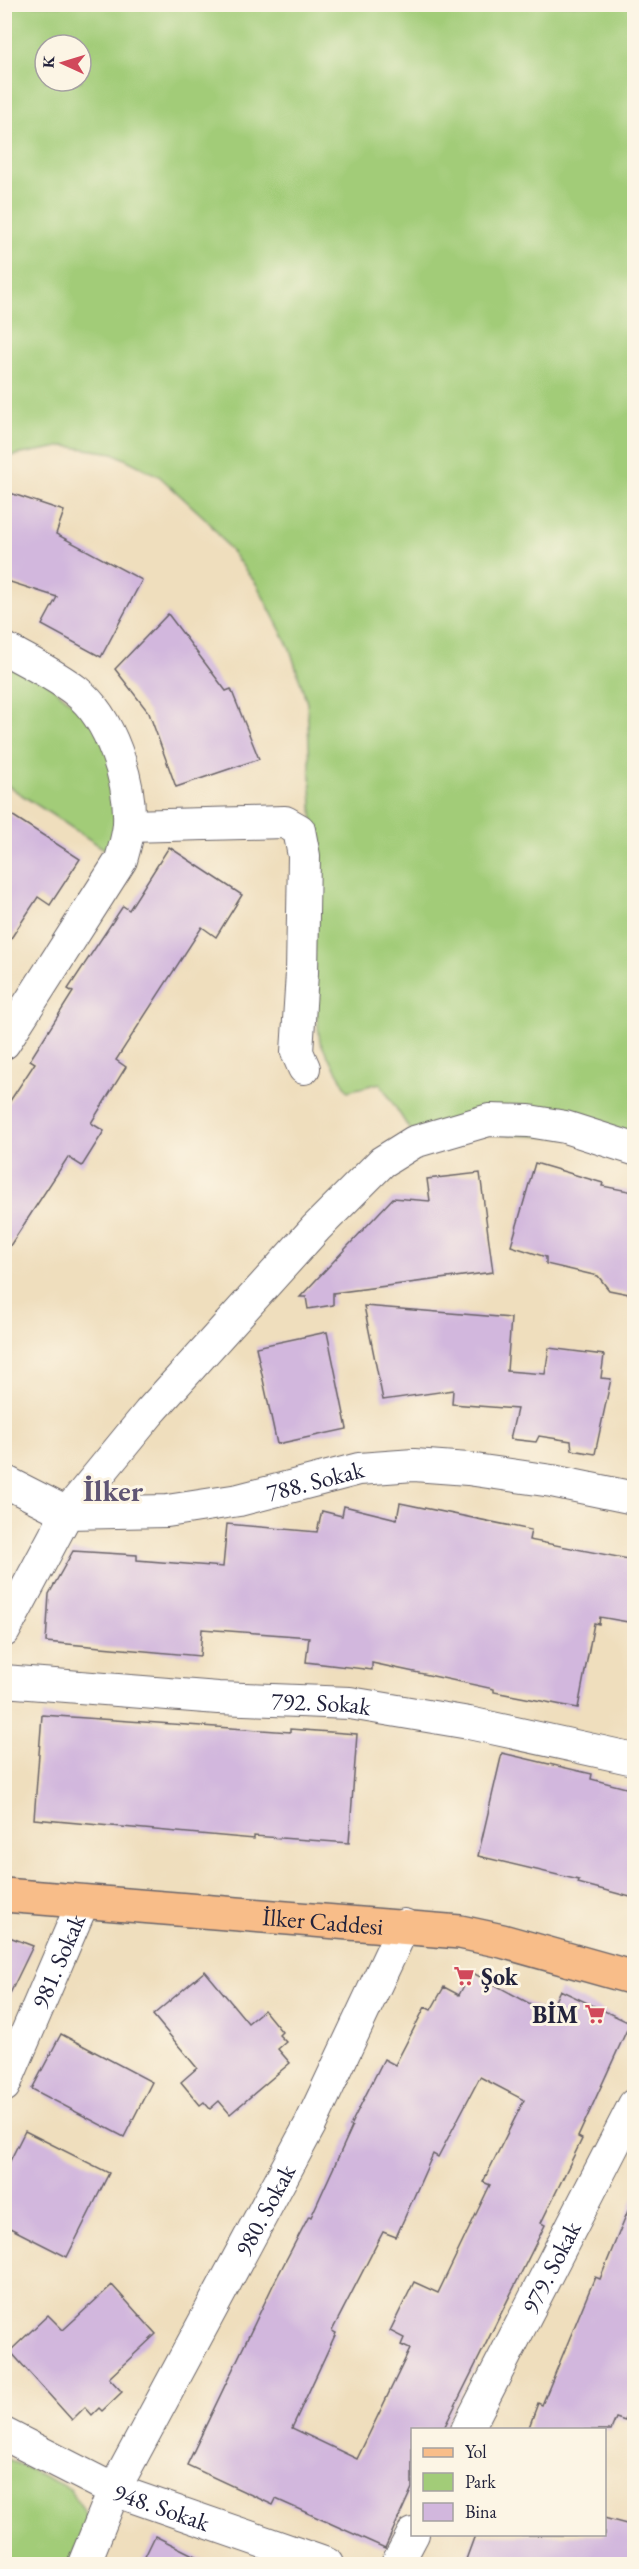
<svg xmlns="http://www.w3.org/2000/svg" width="639" height="2569" font-family="'EB Garamond',serif">
  <rect width="100%" height="100%" fill="#fcf5e5"/>
  <filter id="ink" filterUnits="userSpaceOnUse"><feTurbulence type="fractalNoise" baseFrequency=".0167" numOctaves="2"/><feDisplacementMap in="SourceGraphic" scale="12" xChannelSelector="R" yChannelSelector="G"/><feConvolveMatrix kernelMatrix="1 2 1 2 8 2 1 2 1" color-interpolation-filters="sRGB"/></filter>
  <filter id="wash" filterUnits="userSpaceOnUse"><feTurbulence type="fractalNoise" baseFrequency=".008" numOctaves="4" result="noise"/><feDisplacementMap in="SourceGraphic" scale="24" xChannelSelector="R" yChannelSelector="G"/><feGaussianBlur stdDeviation="1.35" result="paint"/><feColorMatrix in="noise" values="0 0 0 0 0 0 0 0 0 0 0 0 0 0 0 0 0 1.4 0 .05"/><feComposite in="paint" operator="in"/></filter>
  <g filter="url(#wash)">
    <rect width="100%" height="100%" fill="#efdebd"/>
    <g fill="#a2cc78" stroke="#62775a" stroke-width="1.5" fill-rule="evenodd">
      <path d="M5,5h629v1136l-224,-11 -30,-47 -32,8 -28,-49 -6,-49 -1,-166 -6,-124 -17,-54 -33,-64 -49,-64 -49,-45 -46,-23 -48,-7 -60,11zM45,45h36v36h-36z"/>
      <polygon points="4,648 107,731 121,860 5,784"/>
      <polygon points="4,2457 70,2489 90,2520 69,2564 5,2564"/>
    </g>
    <g id="blocks">
      <g fill="#d2b7dd" fill-rule="evenodd">
        <polygon points="4,491 64,511 56,534 142,580 101,657 42,625 57,597 4,580"/>
        <polygon points="168,614 226,691 231,689 259,759 176,787 149,713 115,669"/>
        <polygon points="4,810 80,859 50,905 38,897 4,949"/>
        <polygon points="169,847 242,895 216,937 202,927 116,1060 126,1067 91,1123 104,1131 82,1166 68,1157 4,1255 4,1110 35,1063 30,1060 73,992 68,989 123,906 129,910"/>
        <polygon points="535,1163 603,1183 602,1186 634,1192 634,1295 609,1290 598,1276 546,1264 546,1257 511,1246"/>
        <polygon points="480,1173 493,1272 333,1293 333,1305 308,1309 306,1297 300,1297 393,1198 430,1201 427,1179"/>
        <polygon points="364,1306 511,1318 507,1371 545,1374 549,1348 604,1355 601,1378 611,1379 595,1454 572,1450 571,1441 539,1436 536,1442 510,1439 517,1409 452,1404 453,1390 383,1400"/>
        <polygon points="327,1332 347,1429 277,1444 256,1347"/>
        <polygon points="400,1503 531,1530 529,1540 634,1560 634,1623 600,1617 599,1624 594,1623 578,1708 494,1692 494,1689 372,1663 372,1670 306,1662 309,1637 202,1629 200,1656 46,1642 49,1594 73,1551 137,1555 137,1560 223,1567 227,1524 317,1532 322,1511 342,1516 344,1506 397,1519"/>
        <polygon points="42,1715 290,1732 290,1729 357,1734 349,1843 254,1836 254,1839 34,1819"/>
        <polygon points="502,1753 592,1774 591,1779 634,1790 634,1898 578,1883 579,1880 478,1856"/>
        <polygon points="4,1935 33,1946 4,2006"/>
        <polygon points="205,1971 248,2023 264,2010 282,2032 279,2035 286,2042 278,2049 290,2063 230,2114 219,2101 210,2109 204,2102 200,2105 181,2082 197,2068 153,2015"/>
        <path d="M471,1972l78,42 11,-24 70,33 -52,114 4,2 -41,84 4,2 -102,205h-31v58l-27,60 -109,-49 -3,6 -86,-40 87,-182 35,-67 2,1 41,-90 -2,-1 34,-67 11,6 30,-58 6,3 13,-23 15,8zM480,2077l44,23 -41,82 7,3 -52,108 -24,-11 -24,49 14,7 -3,7 9,4 -53,110 -65,-31 44,-95 -4,-2 51,-99 13,5 37,-83 5,3z"/>
        <polygon points="61,2034 152,2082 124,2137 32,2089"/>
        <polygon points="25,2131 109,2173 67,2257 4,2225 4,2173"/>
        <polygon points="634,2196 634,2396 625,2421 616,2418 611,2430 528,2430 538,2403 542,2405 595,2277 600,2279"/>
        <polygon points="112,2285 156,2334 109,2378 122,2392 102,2411 99,2408 92,2415 85,2407 72,2420 10,2351 48,2315 63,2330"/>
        <polygon points="604,2518 634,2526 634,2565 464,2565 475,2535 604,2535"/>
        <polygon points="155,2536 213,2565 141,2565"/>
      </g>
    </g>
  </g>
  <g filter="url(#ink)">
    <use href="#blocks" fill-opacity="0" stroke="#6a6468" stroke-width="1.5"/>
    <g fill="none" stroke-linecap="round" stroke-linejoin="round">
      <g stroke="#6a6468" stroke-width="34">
        <g id="minor">
          <path d="M4,648c24,14 50,26 72,43 35,27 55,91 53,133 -1,13 -5,25 -8,36l-117,183"/>
          <polyline points="129,826 285,822 299,830 304,856 302,973 297,1052 304,1068"/>
          <path id="s1" d="M4,1481l63,32 100,-2 72,-11 120,-31 55,-4 54,4 84,12 82,17"/>
          <polyline points="4,1631 67,1513 149,1413 316,1228 382,1162 414,1142 489,1120 529,1121 565,1127 634,1149"/>
          <path id="s2" d="M4,1681l214,17 132,5 119,20 165,36"/>
          <path id="s3" d="M4,2086l79,-184"/>
          <path id="s4" d="M467,2430l167,-325"/>
          <path id="s5" d="M4,2434l110,56 213,74"/>
          <path id="s6" d="M84,2564l30,-74 196,-365 94,-200"/>
          <polyline points="397,2564 413,2534"/>
        </g>
      </g>
      <g stroke="#6a6468" stroke-width="36">
        <g id="major">
          <path id="s7" d="M4,1895l456,37 42,9 132,37"/>
        </g>
      </g>
      <use href="#minor" stroke="#fff" stroke-width="32"/>
      <use href="#major" stroke="#f8bd89" stroke-width="33"/>
    </g>
  </g>
  <defs>
    <g id="supermarket-bare" transform="scale(1.62)"><path d="M-6-5.5h2.5l.6 2H6L4.5 2H-2.5L-4.4-4H-6ZM-1.5 3.2a1.3 1.3 0 1 0 .1 0ZM3 3.2a1.3 1.3 0 1 0 .1 0Z" fill="#d1495b" stroke="#fcf5e5" stroke-width="2.5" paint-order="stroke"/></g>
  </defs>
  <g fill-rule="evenodd">
    <use href="#supermarket-bare" x="464" y="1976"/>
    <use href="#supermarket-bare" x="595" y="2014"/>
  </g>
  <g text-anchor="middle" dominant-baseline="central" stroke-width="6" stroke-linejoin="round" paint-order="stroke">
    <g font-size="24" fill="#22223b" stroke="#fcf5e5">
      <text stroke="none"><textPath href="#s1" startOffset="322">788. Sokak</textPath></text>
      <text stroke="none"><textPath href="#s2" startOffset="318">792. Sokak</textPath></text>
      <text stroke="none"><textPath href="#s7" startOffset="320">İlker Caddesi</textPath></text>
      <text stroke="none"><textPath href="#s3" startOffset="136">981. Sokak</textPath></text>
      <text stroke="none"><textPath href="#s6" startOffset="398">980. Sokak</textPath></text>
      <text stroke="none"><textPath href="#s4" startOffset="183">979. Sokak</textPath></text>
      <text stroke="none"><textPath href="#s5" startOffset="174">948. Sokak</textPath></text>
    </g>
    <g font-size="24" font-weight="bold" fill="#22223b" stroke="#fcf5e5" text-anchor="start">
      <text x="481" y="1976">Şok</text>
      <text x="578" y="2014" text-anchor="end">BİM</text>
    </g>
    <g font-size="30" font-weight="bold" fill="#605674" stroke="#fcf5e5">
      <text x="113" y="1490">İlker</text>
    </g>
  </g>
  <rect width="639" height="2569" fill="none" stroke="#fcf5e5" stroke-width="24"/>
  <rect x="411" y="2428" width="195" height="108" fill="#fcf5e5" stroke="#a5a1a1" stroke-width="1.5"/>
  <rect x="423" y="2448" width="30" height="9" fill="#f8bd89" stroke="#a5a1a1" stroke-width="1.5"/>
  <text x="465" y="2458" font-size="18" fill="#22223b">Yol</text>
  <rect x="423" y="2473" width="30" height="18" fill="#a2cc78" stroke="#a5a1a1" stroke-width="1.5"/>
  <text x="465" y="2488" font-size="18" fill="#22223b">Park</text>
  <rect x="423" y="2503" width="30" height="18" fill="#d2b7dd" stroke="#a5a1a1" stroke-width="1.5"/>
  <text x="465" y="2518" font-size="18" fill="#22223b">Bina</text>
  <g transform="translate(63 63) rotate(274)"><circle r="28" fill="#fcf5e5" stroke="#a5a1a1" stroke-width="1.5"/>
  <path d="M0-4.5L10 22L0 15L-10 22Z" fill="#d1495b"/>
  <text y="-9" font-size="16" font-weight="bold" text-anchor="middle" fill="#22223b">K</text>
  </g>
</svg>
